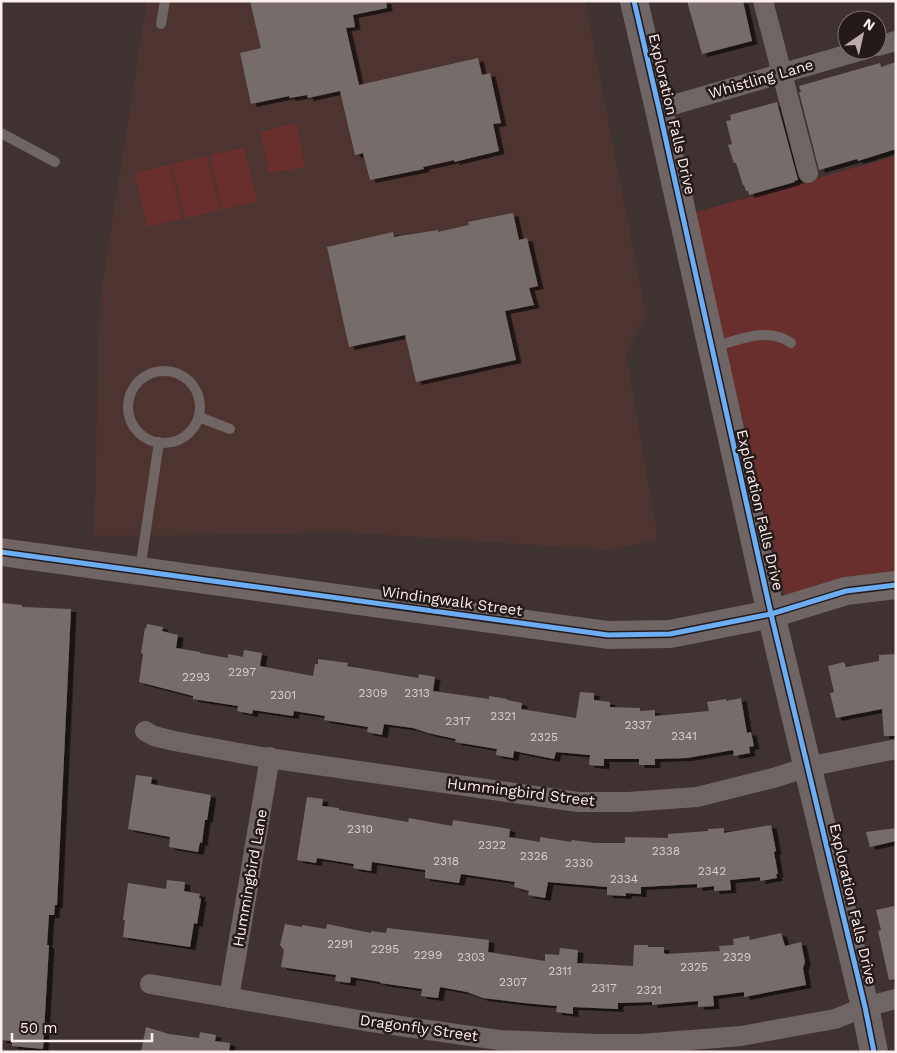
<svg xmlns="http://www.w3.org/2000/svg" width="897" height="1053" font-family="'Work Sans',sans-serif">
  <defs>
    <filter id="shadow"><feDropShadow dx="5.5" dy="3" stdDeviation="0" flood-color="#0009"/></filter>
  </defs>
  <rect width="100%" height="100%" fill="#3f3332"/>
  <polygon fill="#4e3431" points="147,1 585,1 646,315 626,353 658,540 610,550 327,531 287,534 94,536 100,299"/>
  <g fill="#692f2c">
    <polygon points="296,123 305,167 269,173 261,132"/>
    <polygon points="244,148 257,202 222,210 210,155"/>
    <polygon points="207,156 220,210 185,218 172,164"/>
    <polygon points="896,156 896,584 786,598 693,213"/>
    <polygon points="170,165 182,219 147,227 135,172"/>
  </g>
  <g fill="#766c6b" filter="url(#shadow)">
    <polygon points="250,1 386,1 387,8 353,15 355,27 346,28 359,85 478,58 482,75 490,73 501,123 493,124 499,151 454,162 454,160 423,167 424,169 370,180 363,153 355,155 340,91 308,98 307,95 290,98 289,96 251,104 240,53 261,48"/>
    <polygon points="687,1 743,1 752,41 702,54"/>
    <polygon points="896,62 896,149 858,161 857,159 819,170 799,92 801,92 799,86 880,63 881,67"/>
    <polygon points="777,102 798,180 794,181 795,182 749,195 748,191 746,191 744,185 743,185 736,163 734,163 728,145 732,144 726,121 731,120 730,115"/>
    <polygon points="513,213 519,240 527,238 538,286 529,288 534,305 505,311 516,360 416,382 405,335 349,347 327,247 393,232 394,237 438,230 438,232 469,225 468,222"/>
    <polygon points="2,603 22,605 22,607 71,609 57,905 55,905 54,915 49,915 47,945 49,945 43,1049 12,1046 12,1041 1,1040"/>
    <polygon points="147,624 163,627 162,631 178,635 176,648 200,652 200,653 228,658 228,654 243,657 244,650 262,653 260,666 313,676 315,664 318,664 318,659 348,663 347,666 418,678 419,674 435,677 433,691 489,699 489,696 507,699 507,700 522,703 521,709 576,718 580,692 594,693 594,700 610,702 610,707 640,708 640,711 655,710 655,716 709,711 707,702 726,699 726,701 741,698 747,733 751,732 754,746 749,747 750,753 734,756 733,750 687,758 655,759 655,765 639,765 639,759 604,759 604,766 589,765 590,755 556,752 554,759 514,751 513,758 496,755 497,749 455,742 456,739 428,733 413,728 384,724 382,735 367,732 368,727 324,720 325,716 294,711 293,716 253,710 252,714 237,711 238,706 193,699 193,696 139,682 143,654 141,653 145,628 146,629"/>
    <polygon points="896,654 896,736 884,736 882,709 836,718 830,693 834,692 828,666 844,662 846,667 879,661 879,655"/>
    <polygon points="136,775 152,777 151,784 211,795 207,820 205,820 202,843 200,842 198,852 169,847 170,837 128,829"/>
    <polygon points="307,797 323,799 322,806 339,808 339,810 408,822 409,818 452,826 453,820 510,829 509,837 540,842 540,837 571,842 572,840 595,843 625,843 625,837 668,838 668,834 708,831 708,829 724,828 724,833 771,825 776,851 774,852 778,874 776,874 777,878 760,881 760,877 730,880 731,890 714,891 714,886 697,888 697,884 641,887 641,894 626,893 626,896 607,895 607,887 548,882 545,898 528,895 529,891 514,887 515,882 461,874 459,883 425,878 425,870 372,862 371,871 353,868 354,864 317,858 316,863 297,860"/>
    <polygon points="896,828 896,841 870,847 866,832"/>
    <polygon points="167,880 185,882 184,891 200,894 199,898 201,899 197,924 194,923 190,947 123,937 125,920 123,920 128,883 166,889"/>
    <polygon points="894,906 896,915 896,979 889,980 878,931 881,930 876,910"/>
    <polygon points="285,924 302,927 302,925 326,929 327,924 371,933 371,931 386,933 387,928 473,938 489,940 488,952 545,961 545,954 559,955 560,948 578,950 577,963 633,966 634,945 648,945 648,947 664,947 664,953 666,954 720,951 719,946 734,945 733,939 749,936 750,940 781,933 785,946 801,942 805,962 803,968 806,985 744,997 744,992 713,996 714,1006 698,1007 698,1001 652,1005 652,1002 618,1003 618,1009 573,1007 573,1014 556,1012 557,1006 524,1003 483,998 467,992 440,987 438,998 421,996 422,989 380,983 380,982 351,977 350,983 335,981 336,975 281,967 284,950 280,945"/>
    <polygon points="146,1027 169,1034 199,1038 200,1032 216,1035 215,1041 230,1043 229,1052 141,1052"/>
  </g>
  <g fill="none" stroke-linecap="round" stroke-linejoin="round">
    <g stroke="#6e6564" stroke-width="10">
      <polyline points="161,24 165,1"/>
      <polyline points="1,133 55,162"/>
      <path d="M712,348c24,-8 56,-22 79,-5"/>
      <circle cx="164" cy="407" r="36"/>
      <polyline points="199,417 230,429"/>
      <polyline points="140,570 159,442"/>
    </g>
    <g stroke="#6e6564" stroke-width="20">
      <polyline points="763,1 808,173"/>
      <polyline points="877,46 896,41"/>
      <polyline points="659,109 863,50"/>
      <polyline points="145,731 154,736 174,741 261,757 578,802 628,802 697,797 777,777 807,767 896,749"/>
      <polyline points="150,984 365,1021 499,1040 595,1044 641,1044 741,1036 835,1019 865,1007 896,999"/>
      <polyline points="229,998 270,757"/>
    </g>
    <g stroke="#6e6564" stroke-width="28">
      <polyline points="634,1 659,109 771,614 865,1007 874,1052"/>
      <polyline points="1,552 608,635 670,634 771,614 846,591 896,585"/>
    </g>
    <g stroke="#241a19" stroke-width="8">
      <g id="cycleway">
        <polyline points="634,1 659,109 771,614 865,1007 874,1052"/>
        <polyline points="1,552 608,635 670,634 771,614 846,591 896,585"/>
      </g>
    </g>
    <use href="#cycleway" stroke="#6dadf4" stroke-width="5"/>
  </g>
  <g text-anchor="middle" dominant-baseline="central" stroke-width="5" stroke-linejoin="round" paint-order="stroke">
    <g font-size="12" fill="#dacecc">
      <text x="242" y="672">2297</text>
      <text x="196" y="677">2293</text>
      <text x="373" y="693">2309</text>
      <text x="417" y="693">2313</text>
      <text x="283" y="695">2301</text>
      <text x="503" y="716">2321</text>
      <text x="458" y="721">2317</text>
      <text x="638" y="725">2337</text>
      <text x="684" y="736">2341</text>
      <text x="544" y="737">2325</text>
      <text x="360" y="829">2310</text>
      <text x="492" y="845">2322</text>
      <text x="666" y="851">2338</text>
      <text x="534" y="856">2326</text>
      <text x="446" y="861">2318</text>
      <text x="579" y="863">2330</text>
      <text x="712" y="871">2342</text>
      <text x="624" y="879">2334</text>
      <text x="340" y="944">2291</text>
      <text x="385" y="949">2295</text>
      <text x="428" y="955">2299</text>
      <text x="471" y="957">2303</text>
      <text x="737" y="957">2329</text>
      <text x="694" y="967">2325</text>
      <text x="560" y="971">2311</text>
      <text x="513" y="982">2307</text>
      <text x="604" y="988">2317</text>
      <text x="649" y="990">2321</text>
    </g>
    <g font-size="15" fill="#fceeed" stroke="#241a19">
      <text transform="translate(761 79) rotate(-16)">Whistling Lane</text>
      <text transform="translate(672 114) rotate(77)">Exploration Falls Drive</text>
      <text transform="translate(760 510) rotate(77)">Exploration Falls Drive</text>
      <text transform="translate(452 601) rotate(8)">Windingwalk Street</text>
      <text transform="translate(521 792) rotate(7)">Hummingbird Street</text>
      <text transform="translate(250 878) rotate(-80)">Hummingbird Lane</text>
      <text transform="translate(853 904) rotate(77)">Exploration Falls Drive</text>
      <text transform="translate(419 1028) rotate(8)">Dragonfly Street</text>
    </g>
  </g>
  <rect width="897" height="1053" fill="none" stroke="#fceeed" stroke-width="5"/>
  <g transform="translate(862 35) rotate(34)"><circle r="24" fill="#241a19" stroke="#7a6f6e"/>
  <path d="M0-4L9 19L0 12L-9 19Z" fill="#baadac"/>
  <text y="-8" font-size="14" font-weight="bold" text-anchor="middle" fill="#fceeed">N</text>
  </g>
  <path d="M12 1033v8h140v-8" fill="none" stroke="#fceeed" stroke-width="2.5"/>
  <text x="20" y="1033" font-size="15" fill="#fceeed" stroke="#241a19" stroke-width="4" paint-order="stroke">50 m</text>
</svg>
